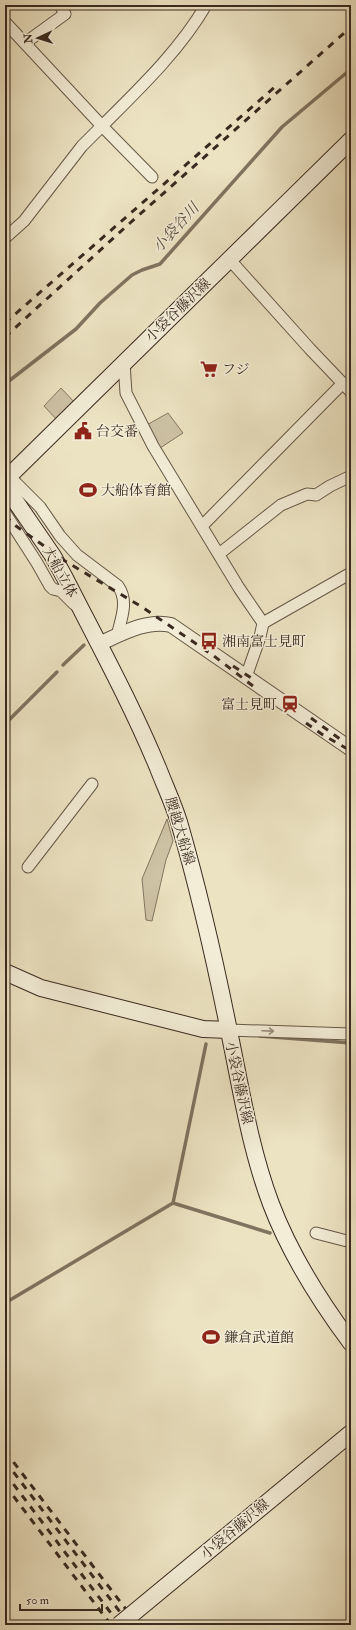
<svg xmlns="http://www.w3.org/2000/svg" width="356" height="1630" font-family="'IM FELL Double Pica','Noto Serif JP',serif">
  <rect width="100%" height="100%" fill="#ece3c2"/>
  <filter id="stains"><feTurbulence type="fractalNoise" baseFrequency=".005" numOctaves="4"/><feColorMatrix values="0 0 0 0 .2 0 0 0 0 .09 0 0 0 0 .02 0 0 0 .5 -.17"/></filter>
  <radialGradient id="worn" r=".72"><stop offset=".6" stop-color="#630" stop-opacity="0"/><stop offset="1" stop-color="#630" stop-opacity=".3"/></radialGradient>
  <g fill="#cec3a6" stroke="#847663">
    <polygon points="61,388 76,404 58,421 44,406"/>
    <polygon points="168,413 183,433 157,450 145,426"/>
    <polygon points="167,819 173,841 166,860 152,921 146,920 142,879"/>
  </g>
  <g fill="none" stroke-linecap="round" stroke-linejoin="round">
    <g stroke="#807360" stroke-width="3.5">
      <polyline points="5,384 76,329 100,303 132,275 142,270 160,264 282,127 351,69"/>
      <polyline points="63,665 84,645"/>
      <polyline points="5,724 57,672"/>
      <polyline points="259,1036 351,1043"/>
      <polyline points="173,1203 206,1044"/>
      <polyline points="5,1303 173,1203 270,1233"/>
    </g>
    <g stroke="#665848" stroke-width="13">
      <g id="minor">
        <path d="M5,22l97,104c37,-37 78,-76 104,-121"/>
        <polyline points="25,43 65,14 60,5"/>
        <polyline points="5,238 24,221 82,146 102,126 152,177"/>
        <polyline points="230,260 310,349 351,392"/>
        <polyline points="124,363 126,393 153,446 239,588 263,623 260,637 246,677"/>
        <path d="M9,476l31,31 20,29 17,19 41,31c11,15 3,33 -1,50"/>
        <polyline points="5,513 37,563 50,586 53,589 61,591 74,604"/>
        <polyline points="202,526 343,383"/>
        <polyline points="219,554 281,505 307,494 316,495 330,486 351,476"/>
        <polyline points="263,623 351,573"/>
        <polyline points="28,867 92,784"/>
        <polyline points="229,1030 351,1034"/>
        <polyline points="316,1233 351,1242"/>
      </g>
    </g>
    <g stroke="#665848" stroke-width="16">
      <path id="tertiary" d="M99,644c22,-10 48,-25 72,-19l180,124"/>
    </g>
    <g stroke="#3a2920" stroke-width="18">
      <g id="secondary">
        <polyline points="5,480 351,140"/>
        <path d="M5,486l48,70 12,22c32,63 66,125 93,190 7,18 15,35 21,54 20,69 36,139 50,209 12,58 21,117 42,173 19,50 48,96 80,139"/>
        <polyline points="5,972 41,988 203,1029 229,1030"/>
        <polyline points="275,1496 351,1433"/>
      </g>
    </g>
    <use href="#minor" stroke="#f3edd7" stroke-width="11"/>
    <use href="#tertiary" stroke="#f3edd7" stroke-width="14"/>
    <use href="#secondary" stroke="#f3edd7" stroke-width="16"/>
    <g stroke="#3a2920" stroke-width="3" stroke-dasharray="7 7" stroke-linecap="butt">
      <polyline points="5,323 276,86"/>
      <polyline points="5,337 130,223 351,27"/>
      <polyline points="5,516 16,526 65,561 142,607 214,656 253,686"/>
      <polyline points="233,666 256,681"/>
      <polyline points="311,718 340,739"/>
      <polyline points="306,723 323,735 351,751"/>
      <polyline points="5,1451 138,1625"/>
      <polyline points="5,1461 130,1625"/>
      <polyline points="5,1473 120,1625"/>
      <polyline points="5,1485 111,1625"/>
    </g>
    <g stroke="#3a2920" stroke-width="18" stroke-linecap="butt">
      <polyline id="secondary-bridge" points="119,1625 275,1496"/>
    </g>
    <use href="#secondary-bridge" stroke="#f3edd7" stroke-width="16"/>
  </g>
  <defs><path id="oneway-shaft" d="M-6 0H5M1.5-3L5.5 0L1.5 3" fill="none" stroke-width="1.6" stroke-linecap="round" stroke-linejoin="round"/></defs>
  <use stroke="#968b7c" href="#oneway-shaft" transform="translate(268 1031) rotate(2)"/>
  <defs>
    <g id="supermarket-bare" transform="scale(1.38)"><path d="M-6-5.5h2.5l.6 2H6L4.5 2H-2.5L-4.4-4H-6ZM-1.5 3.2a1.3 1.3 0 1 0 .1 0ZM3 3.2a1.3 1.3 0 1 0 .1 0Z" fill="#8f2418" stroke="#f3edd7" stroke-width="2.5" paint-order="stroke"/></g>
    <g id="civic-bare" transform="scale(1.38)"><path d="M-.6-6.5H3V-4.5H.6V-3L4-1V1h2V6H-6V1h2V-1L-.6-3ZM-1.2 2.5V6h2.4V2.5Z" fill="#8f2418" stroke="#f3edd7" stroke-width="2.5" paint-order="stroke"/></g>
    <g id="stadium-bare" transform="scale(1.38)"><path d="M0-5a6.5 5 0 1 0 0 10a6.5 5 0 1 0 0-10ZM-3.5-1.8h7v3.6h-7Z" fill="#8f2418" stroke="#f3edd7" stroke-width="2.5" paint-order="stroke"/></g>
    <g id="bus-bare" transform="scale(1.38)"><path d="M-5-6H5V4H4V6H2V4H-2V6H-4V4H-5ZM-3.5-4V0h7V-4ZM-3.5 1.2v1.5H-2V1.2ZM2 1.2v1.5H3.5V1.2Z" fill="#8f2418" stroke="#f3edd7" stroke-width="2.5" paint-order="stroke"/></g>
    <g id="station-bare" transform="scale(1.38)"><path d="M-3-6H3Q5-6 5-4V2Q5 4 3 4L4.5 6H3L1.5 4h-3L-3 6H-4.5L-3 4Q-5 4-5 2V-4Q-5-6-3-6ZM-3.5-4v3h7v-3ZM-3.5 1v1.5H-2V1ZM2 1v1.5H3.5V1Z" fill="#8f2418" stroke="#f3edd7" stroke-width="2.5" paint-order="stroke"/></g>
  </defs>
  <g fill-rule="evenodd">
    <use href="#supermarket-bare" x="209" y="369"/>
    <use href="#civic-bare" x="83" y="431"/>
    <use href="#stadium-bare" x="88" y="490"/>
    <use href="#bus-bare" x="209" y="641"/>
    <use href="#station-bare" x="290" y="704"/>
    <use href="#stadium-bare" x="211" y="1337"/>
  </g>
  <g text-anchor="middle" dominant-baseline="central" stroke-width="3" stroke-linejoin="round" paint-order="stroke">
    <g font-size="14" fill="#3a2920" stroke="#f3edd7">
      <text transform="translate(178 310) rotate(-44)">小袋谷藤沢線</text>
      <text transform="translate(60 572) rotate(61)">大船立体</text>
      <text transform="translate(180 831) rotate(73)">腰越大船線</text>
      <text transform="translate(239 1083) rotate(78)">小袋谷藤沢線</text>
      <text transform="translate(235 1529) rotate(-40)">小袋谷藤沢線</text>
    </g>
    <g font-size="14" fill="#3a2920" stroke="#f3edd7" text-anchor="start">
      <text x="222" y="369">フジ</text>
      <text x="96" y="431">台交番</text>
      <text x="101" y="490">大船体育館</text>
      <text x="222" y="641">湘南富士見町</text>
      <text x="277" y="704" text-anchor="end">富士見町</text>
      <text x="224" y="1337">鎌倉武道館</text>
    </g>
    <g font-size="15" font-style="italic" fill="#5d4e40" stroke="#f3edd7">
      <text transform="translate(176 228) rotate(-48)">小袋谷川</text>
    </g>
  </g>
  <rect width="356" height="1630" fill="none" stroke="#ece3c2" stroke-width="20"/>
  <rect x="6" y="6" width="344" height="1618" fill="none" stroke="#3a2920" stroke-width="2"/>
  <rect x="10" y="10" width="336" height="1610" fill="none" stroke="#3a2920"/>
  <g transform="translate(38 38) rotate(266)" stroke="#f3edd7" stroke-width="3" paint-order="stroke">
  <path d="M0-3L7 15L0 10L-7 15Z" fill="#3a2920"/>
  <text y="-6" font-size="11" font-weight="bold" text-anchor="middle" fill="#3a2920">N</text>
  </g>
  <path d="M20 1604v6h82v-6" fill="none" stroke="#3a2920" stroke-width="2"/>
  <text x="26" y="1604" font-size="12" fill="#3a2920" stroke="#f3edd7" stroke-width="3" paint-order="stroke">50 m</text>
  <rect width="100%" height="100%" filter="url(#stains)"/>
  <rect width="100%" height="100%" fill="url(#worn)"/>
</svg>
